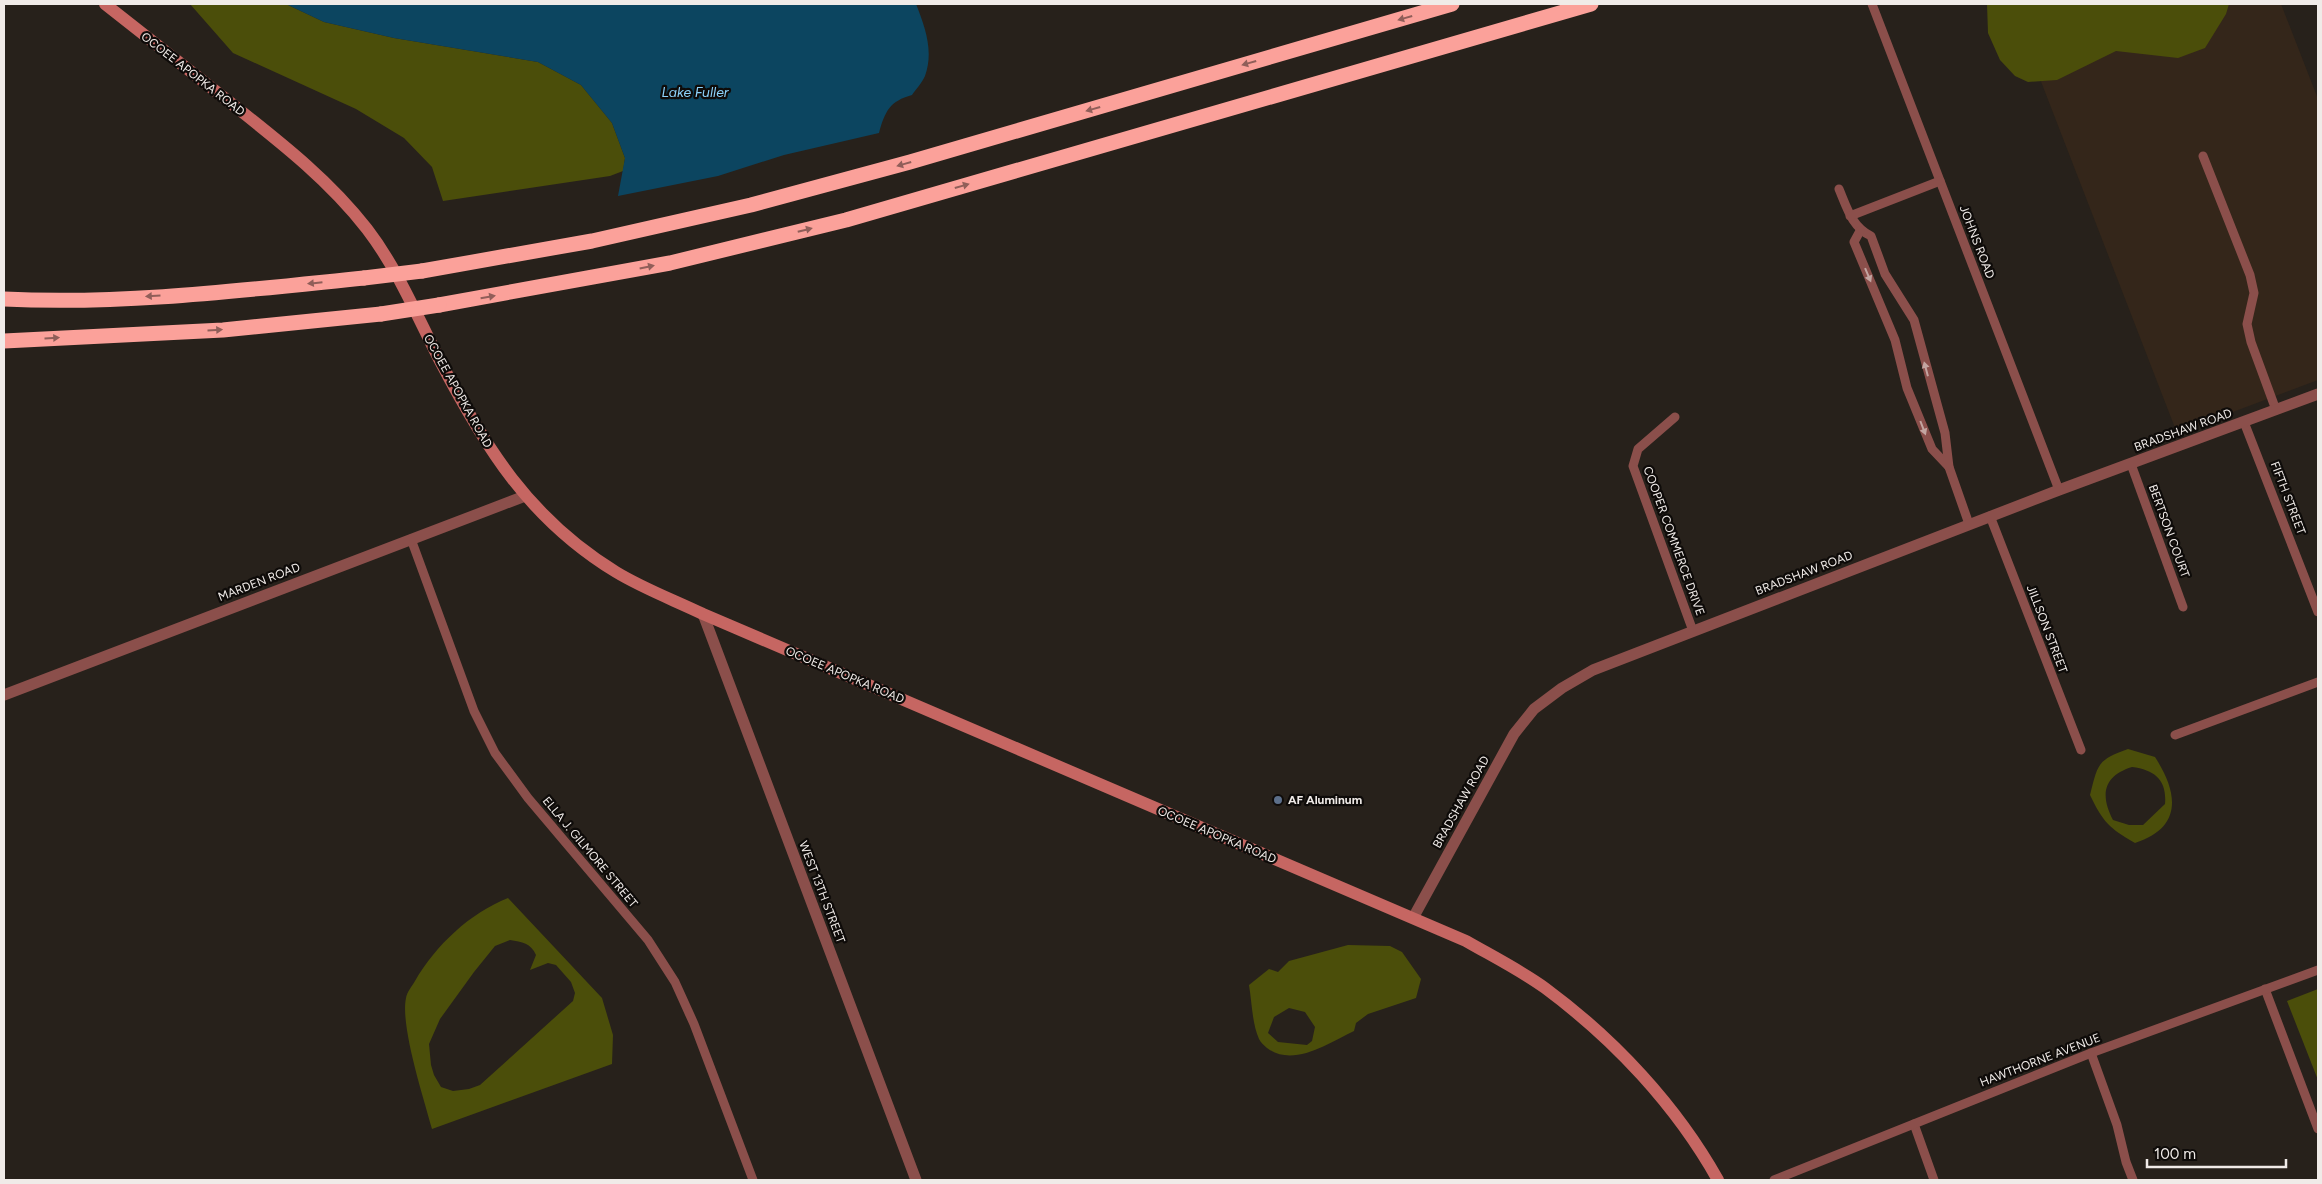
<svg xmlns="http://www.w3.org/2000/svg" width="2322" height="1184" font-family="Figtree,sans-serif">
  <rect width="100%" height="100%" fill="#27211b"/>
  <polygon fill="#34261a" points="2160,4 2281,4 2318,99 2318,380 2177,433 2030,53"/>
  <g fill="#4b4e0a" fill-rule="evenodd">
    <polygon points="190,4 286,4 324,22 394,38 538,62 581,85 612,123 625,158 623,171 610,176 443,201 432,167 404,138 356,109 233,53"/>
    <polygon points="1987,4 2229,4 2226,14 2205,48 2178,58 2116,51 2057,80 2028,82 2015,76 2000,60 1988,33"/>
    <path d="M2128,749l27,8c24,37 27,71 -20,86 -26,-15 -32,-21 -45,-48 8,-31 7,-35 38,-46zM2132,767c24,3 35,14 33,37l-22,21h-14l-16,-5c-13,-25 -10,-44 19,-53z"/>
    <path d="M508,898l94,100 11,37 -1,29 -180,65c-8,-30 -32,-103 -26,-131 1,-6 6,-12 9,-17 21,-36 55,-68 93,-83zM510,940c12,2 21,3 26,15l-6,15 18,-7 8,2 15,17 4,11 -2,8 -93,84 -11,4 -16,2 -12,-4 -7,-12 -3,-10 -2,-21 11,-25 34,-47 21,-26z"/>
    <path d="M1348,945l42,1 12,6 19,27 -5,19 -48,16 -12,9 -2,8c-25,12 -61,37 -87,17 -3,-3 -6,-5 -8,-9 -7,-16 -7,-36 -10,-54l20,-16 9,3 11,-11zM1289,1008l16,4 10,15 -3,14 -5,4 -29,-3 -10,-9 6,-16z"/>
    <polygon points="2318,989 2318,1080 2287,1001"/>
  </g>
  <path fill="#0c4560" d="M286,4h630c9,23 18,47 9,72 -3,7 -9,13 -13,19 -22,6 -27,16 -33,38l-95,22 -66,21 -100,20 7,-38 -13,-35 -31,-38 -43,-23 -144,-24 -70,-16z"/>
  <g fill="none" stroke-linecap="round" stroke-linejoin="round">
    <g stroke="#8b4f4b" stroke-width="9">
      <polyline points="1872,4 2059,490"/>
      <polyline points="2203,156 2250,275 2254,293 2247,324 2251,342 2276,410"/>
      <path d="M1839,189c8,19 13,38 32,47l14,38 29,46 31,113 4,34 20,57"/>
      <polyline points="1850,216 1940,181"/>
      <polyline points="1860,231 1854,242 1895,340 1907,388 1932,449 1949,467"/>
      <polyline points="1675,417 1638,449 1633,466 1693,631"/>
      <polyline points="2244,422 2318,612"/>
      <polyline points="2131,464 2183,607"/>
      <polyline points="1990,516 2081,750"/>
      <polyline points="411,539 474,711 495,753 528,798 648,940 675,982 694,1024 753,1180"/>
      <polyline points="2175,735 2318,682"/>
      <polyline points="2265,989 2318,1129"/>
      <polyline points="2091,1053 2117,1125 2126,1162 2133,1180"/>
      <polyline points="1914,1124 1934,1180"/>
      <polyline points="1774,1180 2091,1053 2318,970"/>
    </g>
    <g stroke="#8b4f4b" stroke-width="11">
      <polyline points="703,614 916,1180"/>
      <polyline points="4,695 525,496"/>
      <polyline points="1413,918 1514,734 1534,709 1562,688 1593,670 2059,490 2318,394"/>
    </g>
    <path stroke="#c66662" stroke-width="12" d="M105,4c42,33 85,67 127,100 48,38 97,76 135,125 30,39 50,87 72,130 46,88 90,160 177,213 28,17 58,28 87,42l763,327c26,15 54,29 79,47 69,51 131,117 173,192"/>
    <g stroke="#fba19a" stroke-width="15">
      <polyline points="422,271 592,241 751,205 910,162 1452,4"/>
      <path d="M4,299c119,6 241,-9 360,-21"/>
      <polyline points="439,305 670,263 846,220 1591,4"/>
      <polyline points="4,341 223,330 381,314"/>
    </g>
    <g stroke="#fba19a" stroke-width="15">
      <polyline points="364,278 422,271"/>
      <polyline points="381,314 439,305"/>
    </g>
  </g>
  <defs><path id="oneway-solid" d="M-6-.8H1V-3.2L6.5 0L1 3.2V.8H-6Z" transform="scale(1.25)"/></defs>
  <g fill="#905e59">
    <use href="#oneway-solid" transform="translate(1405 18) rotate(164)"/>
    <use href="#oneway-solid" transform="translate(1249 63) rotate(164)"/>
    <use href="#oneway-solid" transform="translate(1093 109) rotate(164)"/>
    <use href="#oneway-solid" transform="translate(904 164) rotate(164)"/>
    <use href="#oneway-solid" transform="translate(962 186) rotate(-16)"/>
    <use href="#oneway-solid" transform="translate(805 230) rotate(-14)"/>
    <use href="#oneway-solid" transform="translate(647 267) rotate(-12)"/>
    <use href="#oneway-solid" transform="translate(315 283) rotate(174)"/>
    <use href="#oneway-solid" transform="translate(153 296) rotate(177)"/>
    <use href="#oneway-solid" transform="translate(488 297) rotate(-10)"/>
    <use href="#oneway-solid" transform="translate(215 330) rotate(-3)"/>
    <use href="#oneway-solid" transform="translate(52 338) rotate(-3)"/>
  </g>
  <g fill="#c3a5a1">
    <use href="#oneway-solid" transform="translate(1868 275) rotate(67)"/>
    <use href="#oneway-solid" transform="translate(1926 369) rotate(-105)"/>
    <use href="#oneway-solid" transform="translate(1923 428) rotate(69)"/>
  </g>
  <circle fill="#5c6f8a" stroke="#0e0b09" stroke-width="2" cx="1278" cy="800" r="5"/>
  <g text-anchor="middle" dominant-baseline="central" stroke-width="4.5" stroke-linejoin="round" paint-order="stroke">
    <g font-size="12" fill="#f0ebe8" stroke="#0e0b09">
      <text transform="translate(193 74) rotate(38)">OCOEE APOPKA ROAD</text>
      <text transform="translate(1977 242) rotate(69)">JOHNS ROAD</text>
      <text transform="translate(458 391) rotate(61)">OCOEE APOPKA ROAD</text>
      <text transform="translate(2183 430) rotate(-20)">BRADSHAW ROAD</text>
      <text transform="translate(2288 498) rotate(69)">FIFTH STREET</text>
      <text transform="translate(2169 531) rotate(70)">BERTSON COURT</text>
      <text transform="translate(1674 541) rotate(70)">COOPER COMMERCE DRIVE</text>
      <text transform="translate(1804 573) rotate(-21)">BRADSHAW ROAD</text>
      <text transform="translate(259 582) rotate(-21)">MARDEN ROAD</text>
      <text transform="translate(2047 629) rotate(69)">JILLSON STREET</text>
      <text transform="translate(845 675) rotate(23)">OCOEE APOPKA ROAD</text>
      <text transform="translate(1461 802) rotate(-61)">BRADSHAW ROAD</text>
      <text transform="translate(1217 835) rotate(23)">OCOEE APOPKA ROAD</text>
      <text transform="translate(590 852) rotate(50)">ELLA J. GILMORE STREET</text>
      <text transform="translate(822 892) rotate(69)">WEST 13TH STREET</text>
      <text transform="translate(2040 1060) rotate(-21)">HAWTHORNE AVENUE</text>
    </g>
    <g font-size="12" font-weight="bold" fill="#f0ebe8" stroke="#0e0b09" text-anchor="start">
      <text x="1288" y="800">AF Aluminum</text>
    </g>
    <g font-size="14" font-style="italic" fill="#8dd3fc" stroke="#0e0b09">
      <text x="695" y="92">Lake Fuller</text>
    </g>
  </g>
  <rect width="2322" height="1184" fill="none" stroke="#f0ebe8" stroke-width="10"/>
  <path d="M2147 1159v8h139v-8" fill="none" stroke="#f0ebe8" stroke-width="2.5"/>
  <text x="2154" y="1159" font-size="15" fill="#f0ebe8" stroke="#0e0b09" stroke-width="4" paint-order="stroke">100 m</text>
</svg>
